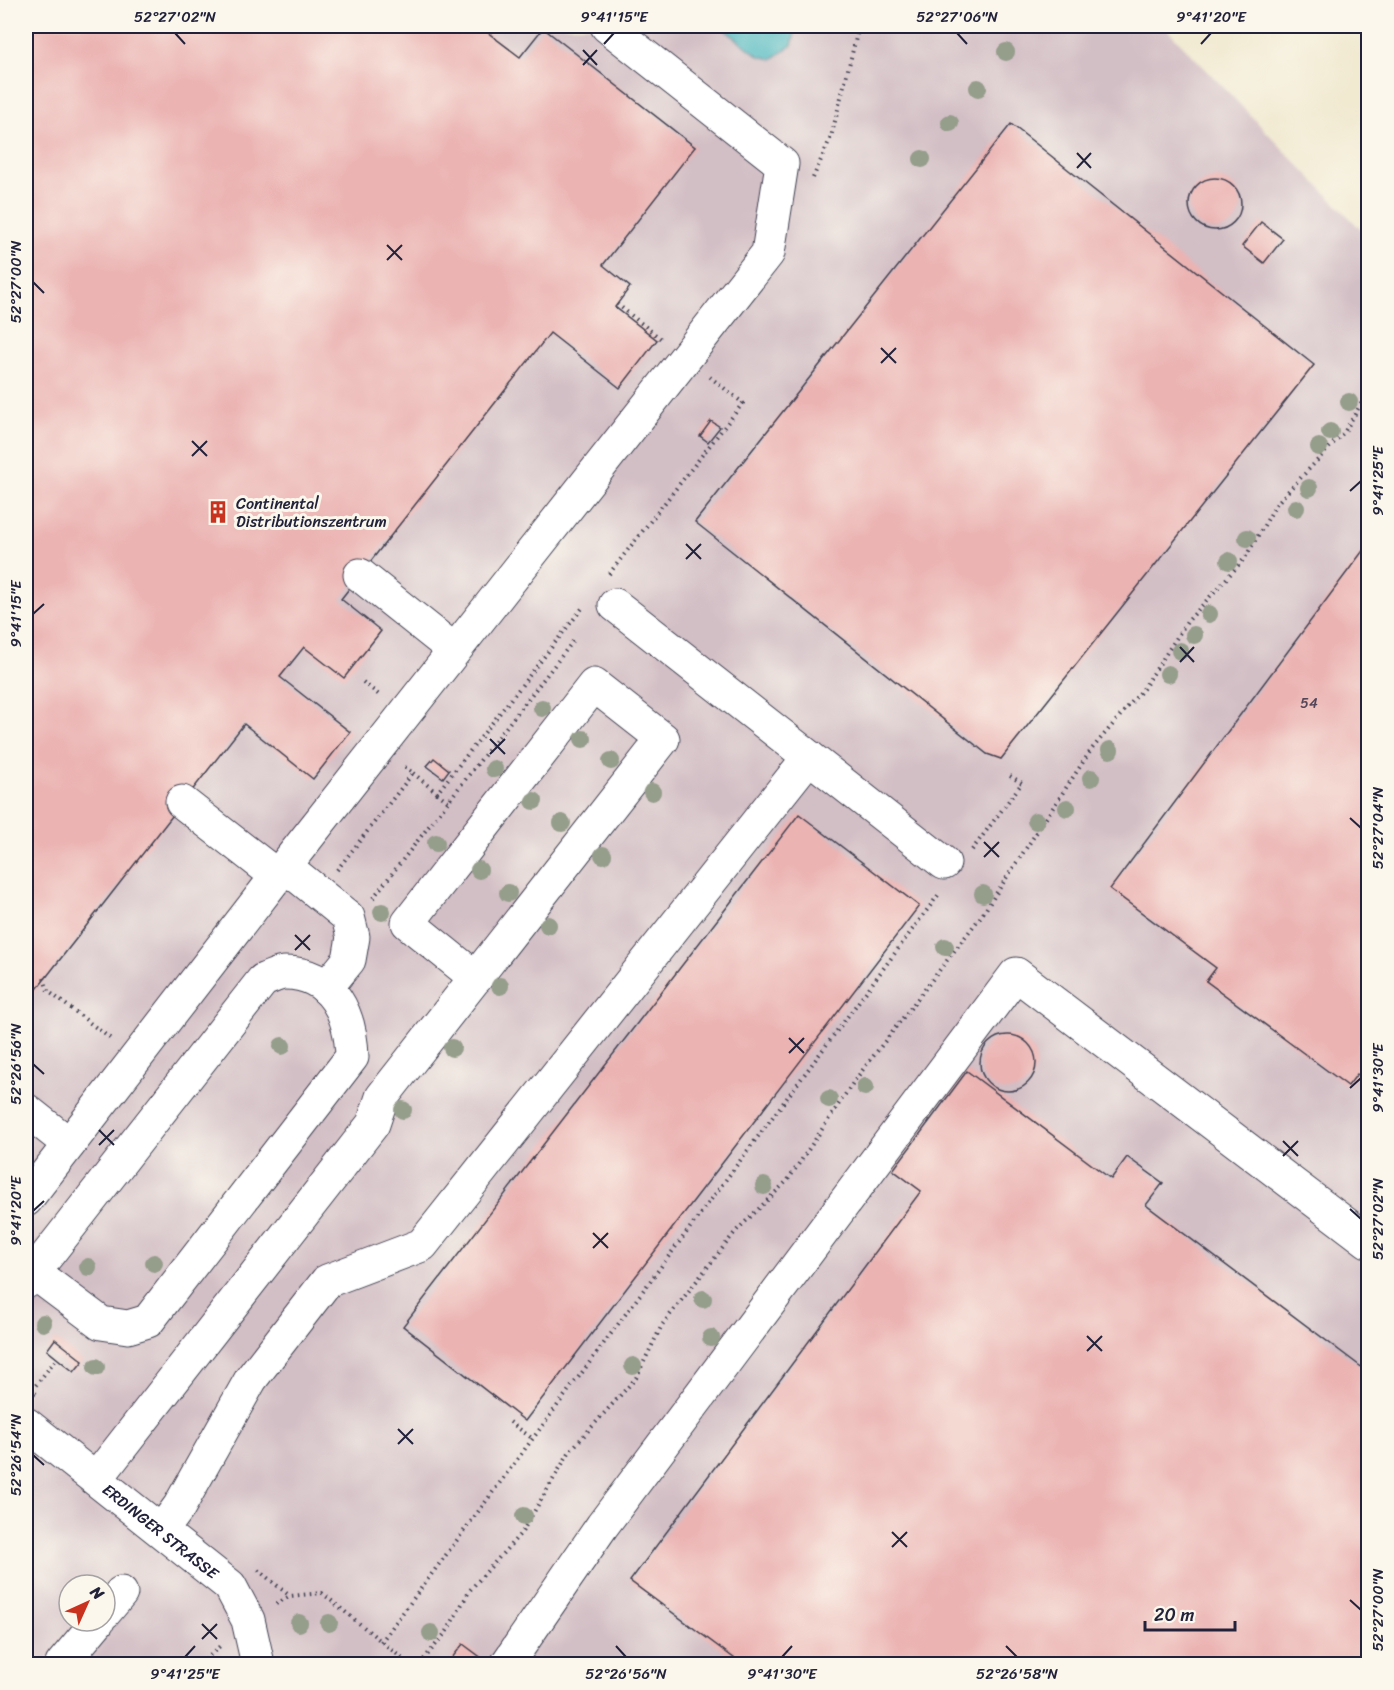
<svg xmlns="http://www.w3.org/2000/svg" width="1394" height="1690" font-family="Sriracha,sans-serif">
  <rect width="100%" height="100%" fill="#fbf7ec"/>
  <filter id="ink" filterUnits="userSpaceOnUse"><feTurbulence type="fractalNoise" baseFrequency=".0167" numOctaves="2"/><feDisplacementMap in="SourceGraphic" scale="12" xChannelSelector="R" yChannelSelector="G"/><feConvolveMatrix kernelMatrix="1 2 1 2 8 2 1 2 1" color-interpolation-filters="sRGB"/></filter>
  <filter id="wash" filterUnits="userSpaceOnUse"><feTurbulence type="fractalNoise" baseFrequency=".008" numOctaves="4" result="noise"/><feDisplacementMap in="SourceGraphic" scale="24" xChannelSelector="R" yChannelSelector="G"/><feGaussianBlur stdDeviation="1.35" result="paint"/><feColorMatrix in="noise" values="0 0 0 0 0 0 0 0 0 0 0 0 0 0 0 0 0 1.4 0 .05"/><feComposite in="paint" operator="in"/></filter>
  <g filter="url(#wash)">
    <rect width="100%" height="100%" fill="#f1e9d0"/>
    <path fill="#d2bec5" fill-rule="evenodd" d="M26,26h1138l204,211v1427h-1342zM69,1585h36v36h-36z"/>
    <polygon fill="#47b6c0" stroke="#346c7e" stroke-width="1.5" points="720,26 797,26 792,45 772,59 759,56"/>
    <g id="blocks">
      <g fill="#ebb3b2">
        <polygon points="29,26 479,26 520,57 543,28 695,147 603,265 630,287 615,307 657,340 620,388 550,333 341,599 381,631 344,678 304,647 280,677 350,732 313,779 244,724 26,1003 26,29"/>
        <polygon points="1011,124 1314,365 1001,759 987,754 695,522"/>
        <circle cx="1215" cy="204" r="26"/>
        <polygon points="1261,222 1283,239 1264,263 1242,246"/>
        <polygon points="711,421 720,427 708,442 700,436"/>
        <polygon points="1368,544 1368,1082 1357,1074 1348,1086 1206,981 1216,968 1110,889"/>
        <polygon points="434,758 449,770 443,778 427,766"/>
        <polygon points="799,814 919,906 525,1421 403,1326"/>
        <circle cx="1008" cy="1063" r="28"/>
        <polygon points="967,1071 1111,1179 1127,1157 1163,1183 1146,1205 1368,1372 1368,1664 742,1664 630,1581 921,1191 893,1170"/>
        <polygon points="55,1339 83,1361 74,1372 47,1350"/>
        <polygon points="463,1644 483,1659 479,1664 447,1664"/>
      </g>
    </g>
  </g>
  <g filter="url(#ink)">
    <use href="#blocks" fill-opacity="0" stroke="#414051" stroke-width="1.5"/>
    <g fill="none" stroke-linecap="round" stroke-linejoin="round">
      <g stroke="#414051" stroke-width="35">
        <g id="minor">
          <polyline points="360,575 454,650"/>
          <polyline points="615,605 809,757"/>
          <polyline points="182,802 277,876"/>
          <polyline points="285,866 348,917 353,937 349,960 326,988"/>
          <polyline points="26,1110 69,1144"/>
          <polyline points="26,1200 277,876 768,253 782,164 607,26"/>
          <path d="M26,1282l23,-29 214,-273c7,-2 15,-7 22,-7 49,0 66,44 67,84l-204,264 -20,6 -27,-4 -68,-51"/>
          <path id="s1" d="M26,1424l204,162 18,34 10,44"/>
          <polyline points="96,1479 373,1124 382,1097 663,739 594,685 408,923 476,978"/>
          <polyline points="162,1530 179,1507 251,1379 327,1281 422,1245 809,757 944,863"/>
          <polyline points="105,1612 121,1593"/>
          <polyline points="62,1664 98,1621"/>
          <polyline points="507,1664 602,1526 1016,974 1368,1241"/>
        </g>
      </g>
      <g stroke="#414051" stroke-width="4" stroke-dasharray="1.5 4.5" stroke-linecap="butt">
        <polyline points="813,178 831,137 859,26"/>
        <polyline points="617,304 661,339"/>
        <polyline points="609,574 743,403 710,377"/>
        <polyline points="363,682 379,695"/>
        <polyline points="413,773 437,793 584,606"/>
        <polyline points="437,793 448,801"/>
        <polyline points="972,850 1022,783 1010,776"/>
        <polyline points="337,870 413,773 402,765"/>
        <polyline points="373,898 574,640"/>
        <polyline points="44,978 48,991 111,1039"/>
        <polyline points="26,1385 36,1394"/>
        <polyline points="32,1390 57,1358"/>
        <polyline points="510,1422 533,1439"/>
        <polyline points="258,1570 290,1596"/>
        <polyline points="276,1604 290,1596 322,1593 409,1664"/>
        <polyline points="381,1642 939,894"/>
        <polyline points="201,1664 222,1644"/>
        <polyline points="420,1664 447,1631 470,1590 522,1532 570,1451 636,1378 662,1325 736,1231 788,1180 855,1080 982,915 1091,750 1143,689 1187,622 1245,558 1277,503 1345,431 1368,392"/>
      </g>
      <use href="#minor" stroke="#fff" stroke-width="33"/>
    </g>
    <g fill="#959d8b">
      <circle cx="1006" cy="52" r="9"/>
      <circle cx="978" cy="88" r="9"/>
      <circle cx="950" cy="123" r="9"/>
      <circle cx="922" cy="159" r="9"/>
      <circle cx="1349" cy="402" r="9"/>
      <circle cx="1330" cy="432" r="9"/>
      <circle cx="1319" cy="447" r="9"/>
      <circle cx="1309" cy="488" r="9"/>
      <circle cx="1296" cy="508" r="9"/>
      <circle cx="1247" cy="538" r="9"/>
      <circle cx="1229" cy="561" r="9"/>
      <circle cx="1209" cy="614" r="9"/>
      <circle cx="1194" cy="635" r="9"/>
      <circle cx="1180" cy="651" r="9"/>
      <circle cx="1168" cy="674" r="9"/>
      <circle cx="542" cy="708" r="9"/>
      <circle cx="583" cy="739" r="9"/>
      <circle cx="1110" cy="750" r="9"/>
      <circle cx="611" cy="761" r="9"/>
      <circle cx="494" cy="769" r="9"/>
      <circle cx="1091" cy="778" r="9"/>
      <circle cx="652" cy="792" r="9"/>
      <circle cx="534" cy="801" r="9"/>
      <circle cx="1067" cy="808" r="9"/>
      <circle cx="1036" cy="821" r="9"/>
      <circle cx="562" cy="823" r="9"/>
      <circle cx="436" cy="843" r="9"/>
      <circle cx="603" cy="855" r="9"/>
      <circle cx="479" cy="870" r="9"/>
      <circle cx="508" cy="893" r="9"/>
      <circle cx="983" cy="894" r="9"/>
      <circle cx="382" cy="912" r="9"/>
      <circle cx="548" cy="925" r="9"/>
      <circle cx="945" cy="947" r="9"/>
      <circle cx="500" cy="986" r="9"/>
      <circle cx="282" cy="1046" r="9"/>
      <circle cx="452" cy="1048" r="9"/>
      <circle cx="865" cy="1087" r="9"/>
      <circle cx="829" cy="1099" r="9"/>
      <circle cx="403" cy="1110" r="9"/>
      <circle cx="764" cy="1186" r="9"/>
      <circle cx="154" cy="1263" r="9"/>
      <circle cx="88" cy="1267" r="9"/>
      <circle cx="703" cy="1299" r="9"/>
      <circle cx="43" cy="1323" r="9"/>
      <circle cx="711" cy="1338" r="9"/>
      <circle cx="633" cy="1366" r="9"/>
      <circle cx="96" cy="1367" r="9"/>
      <circle cx="524" cy="1516" r="9"/>
      <circle cx="299" cy="1623" r="9"/>
      <circle cx="329" cy="1623" r="9"/>
      <circle cx="431" cy="1633" r="9"/>
    </g>
  </g>
  <path fill="none" stroke="#22223b" stroke-width="2" d="M175,33l10,11M957,33l10,11M604,44l10,-11M1201,44l10,-11M583,50l14,15M583,65l14,-15M1077,153l14,15M1077,168l14,-15M387,245l15,15M387,260l15,-15M33,282l11,11M881,348l15,15M881,363l15,-15M192,441l15,15M192,456l15,-15M1350,491l11,-10M686,544l15,15M686,559l15,-15M33,614l11,-10M1180,647l14,15M1180,662l14,-15M490,739l15,15M490,754l15,-15M1350,818l11,10M984,842l15,15M984,857l15,-15M295,935l15,15M295,950l15,-15M789,1038l15,15M789,1053l15,-15M33,1064l11,10M1350,1088l11,-10M99,1130l15,15M1283,1141l15,15M99,1145l15,-15M1283,1156l15,-15M1350,1209l11,10M33,1211l11,-10M593,1233l15,15M593,1248l15,-15M1087,1336l15,15M1087,1351l15,-15M398,1429l15,15M398,1444l15,-15M33,1455l11,10M892,1532l15,15M892,1547l15,-15M1350,1600l11,10M202,1624l15,15M202,1639l15,-15M616,1646l10,11M1006,1646l11,11M185,1657l10,-11M782,1657l10,-11"/>
  <defs>
    <g id="building-bare" transform="scale(1.8)"><path d="M-4-6H4V6H1V3H-1V6H-4ZM-2.5-4.3h1.7v1.8h-1.7ZM.8-4.3h1.7v1.8H.8ZM-2.5-1h1.7V.8h-1.7ZM.8-1h1.7V.8H.8Z" fill="#c8321e" stroke="#fbf7ec" stroke-width="2.5" paint-order="stroke"/></g>
  </defs>
  <g fill-rule="evenodd">
    <use href="#building-bare" x="218" y="512"/>
  </g>
  <g text-anchor="middle" dominant-baseline="central" stroke-width="6" stroke-linejoin="round" paint-order="stroke">
    <g font-size="14" fill="#544659">
      <text x="1309" y="703">54</text>
    </g>
    <g font-size="16" fill="#22223b" stroke="#fbf7ec" text-anchor="start">
      <text x="236" y="503">Continental<tspan x="236" dy="18">Distributionszentrum</tspan></text>
    </g>
    <g font-size="16" fill="#22223b" stroke="#fbf7ec">
      <text stroke="none"><textPath href="#s1" startOffset="172">ERDINGER STRASSE</textPath></text>
    </g>
  </g>
  <rect width="1394" height="1690" fill="none" stroke="#fbf7ec" stroke-width="66"/>
  <g transform="translate(87 1603) rotate(45)"><circle r="28" fill="#fbf7ec" stroke="#a4a2a5" stroke-width="1.5"/>
  <path d="M0-4.5L10 22L0 15L-10 22Z" fill="#c8321e"/>
  <text y="-9" font-size="16" font-weight="bold" text-anchor="middle" fill="#22223b">N</text>
  </g>
  <path d="M1145 1621v9h90v-9" fill="none" stroke="#22223b" stroke-width="3"/>
  <text x="1154" y="1621" font-size="18" fill="#22223b" stroke="#fbf7ec" stroke-width="4.5" paint-order="stroke">20 m</text>
  <rect x="33" y="33" width="1328" height="1624" fill="none" stroke="#22223b" stroke-width="2"/>
  <g font-size="15" text-anchor="middle" fill="#22223b">
    <text x="175" y="22">52°27'02"N</text>
    <text x="614" y="22">9°41'15"E</text>
    <text x="957" y="22">52°27'06"N</text>
    <text x="1211" y="22">9°41'20"E</text>
    <text transform="translate(16 282) rotate(-90)" y="5">52°27'00"N</text>
    <text transform="translate(1378 481) rotate(-90)" y="5">9°41'25"E</text>
    <text transform="translate(16 614) rotate(-90)" y="5">9°41'15"E</text>
    <text transform="translate(1378 828) rotate(-90)" y="5">52°27'04"N</text>
    <text transform="translate(16 1064) rotate(-90)" y="5">52°26'56"N</text>
    <text transform="translate(1378 1078) rotate(-90)" y="5">9°41'30"E</text>
    <text transform="translate(16 1211) rotate(-90)" y="5">9°41'20"E</text>
    <text transform="translate(1378 1219) rotate(-90)" y="5">52°27'02"N</text>
    <text transform="translate(16 1455) rotate(-90)" y="5">52°26'54"N</text>
    <text transform="translate(1378 1610) rotate(-90)" y="5">52°27'00"N</text>
    <text x="185" y="1679">9°41'25"E</text>
    <text x="626" y="1679">52°26'56"N</text>
    <text x="782" y="1679">9°41'30"E</text>
    <text x="1017" y="1679">52°26'58"N</text>
  </g>
</svg>
